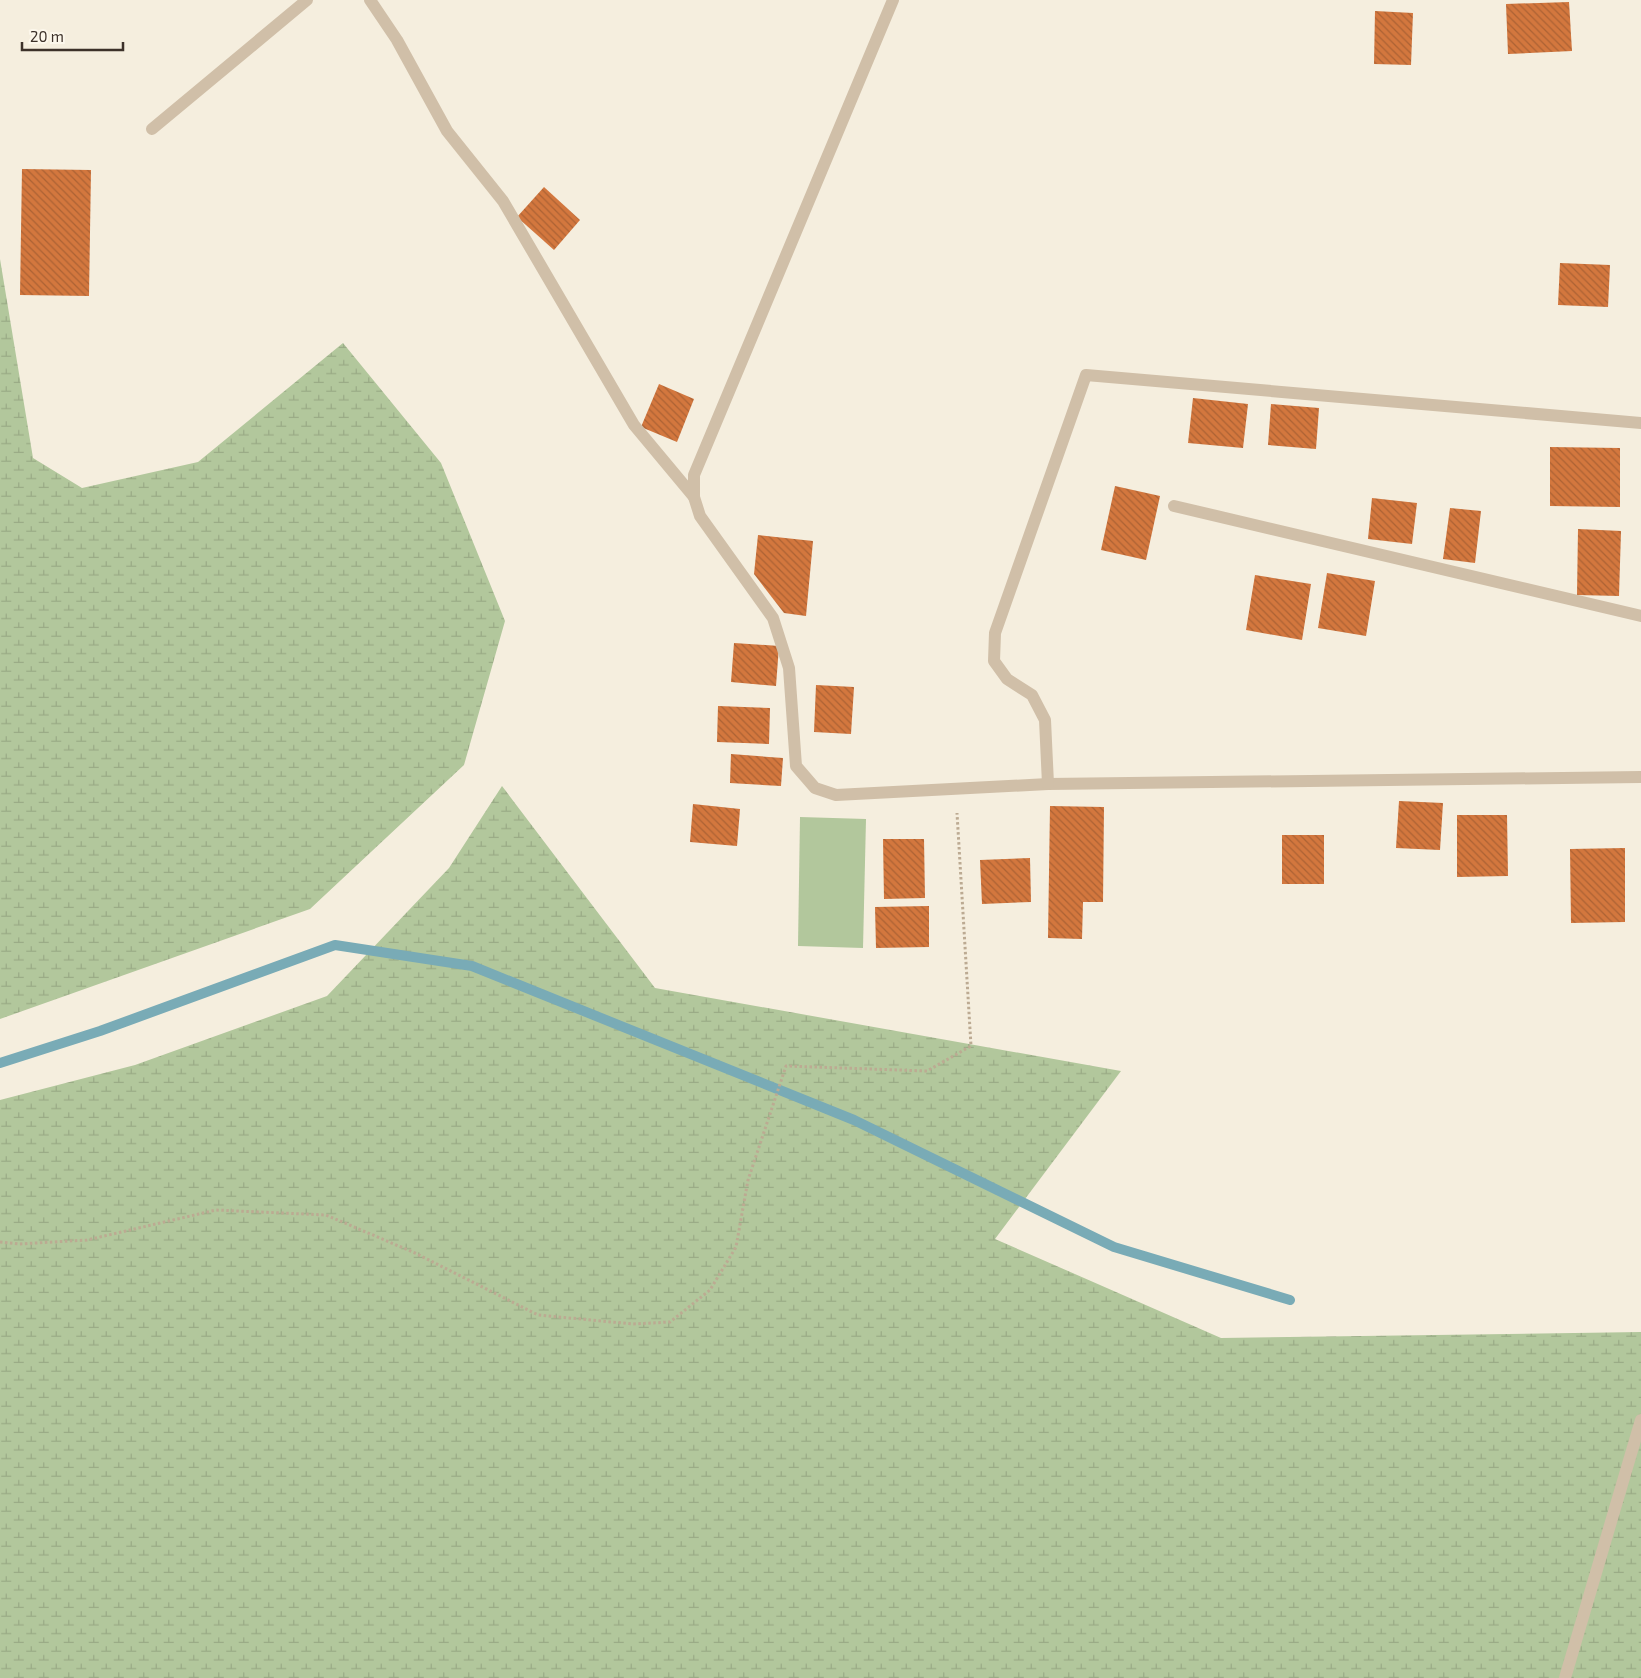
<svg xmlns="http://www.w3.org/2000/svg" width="1641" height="1678" font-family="'Exo 2',sans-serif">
  <defs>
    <pattern id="wetland-marsh" width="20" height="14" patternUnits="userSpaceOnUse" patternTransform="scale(1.25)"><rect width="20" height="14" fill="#b2c79c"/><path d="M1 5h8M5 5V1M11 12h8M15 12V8" fill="none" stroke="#9aab86"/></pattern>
    <pattern id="building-back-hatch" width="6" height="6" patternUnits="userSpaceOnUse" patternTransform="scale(1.25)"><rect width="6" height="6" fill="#d3773e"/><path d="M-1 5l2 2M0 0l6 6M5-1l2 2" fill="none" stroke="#ac6234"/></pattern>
  </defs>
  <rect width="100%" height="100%" fill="#f5eede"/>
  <g fill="url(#wetland-marsh)">
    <polygon points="0,259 33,458 82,488 198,462 343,343 441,463 505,621 464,765 310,909 0,1019"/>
    <polygon points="502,786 655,988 1121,1071 995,1239 1221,1338 1641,1332 1641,1678 0,1678 0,1100 135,1065 327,996 449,868"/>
  </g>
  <polygon fill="#b2c79c" points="800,817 866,819 863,948 798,946"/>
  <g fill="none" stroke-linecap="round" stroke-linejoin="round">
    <polyline stroke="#79abb6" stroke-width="10" points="0,1063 100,1031 335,945 472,966 854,1120 1114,1247 1290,1300"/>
  </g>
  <g fill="url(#building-back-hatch)">
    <polygon points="1569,2 1572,51 1508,54 1506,4"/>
    <polygon points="1375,11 1413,13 1411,65 1374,64"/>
    <polygon points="22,169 91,170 89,296 20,295"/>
    <polygon points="544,187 580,220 554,250 517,217"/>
    <polygon points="1560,263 1610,265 1608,307 1558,305"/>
    <polygon points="659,384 694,399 677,442 641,427"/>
    <polygon points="1193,398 1248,404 1243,448 1188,443"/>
    <polygon points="1271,404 1319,408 1316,449 1268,445"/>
    <polygon points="1550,447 1620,448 1620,507 1550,506"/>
    <polygon points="1115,486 1160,496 1146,560 1101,550"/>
    <polygon points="1372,498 1417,503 1412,544 1368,539"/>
    <polygon points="1450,508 1481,511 1475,563 1443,559"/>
    <polygon points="1578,529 1621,531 1619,596 1577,595"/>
    <polygon points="758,535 813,541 806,616 784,613 754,574"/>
    <polygon points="1327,573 1375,581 1366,636 1318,628"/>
    <polygon points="1255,575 1311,584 1302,640 1246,630"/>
    <polygon points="734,643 779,646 776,686 731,682"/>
    <polygon points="816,685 854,687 851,734 814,732"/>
    <polygon points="718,706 770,708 769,744 717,742"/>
    <polygon points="731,754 783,758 781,786 730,783"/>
    <polygon points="1399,801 1443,803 1440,850 1396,848"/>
    <polygon points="693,804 740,809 737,846 690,842"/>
    <polygon points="1050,806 1104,807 1103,902 1083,902 1082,939 1048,938"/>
    <polygon points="1457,815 1507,815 1508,876 1457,877"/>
    <rect x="1282" y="835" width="42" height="49"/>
    <polygon points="883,839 924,839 925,898 884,899"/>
    <polygon points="1625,848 1625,922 1571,923 1570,849"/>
    <polygon points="1030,858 1031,902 982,904 980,860"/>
    <polygon points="929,906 929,947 876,948 875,907"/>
  </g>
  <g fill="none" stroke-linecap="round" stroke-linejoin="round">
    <polyline stroke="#bcaa92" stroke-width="3" stroke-dasharray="2.5 2.5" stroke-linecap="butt" points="0,1242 19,1244 87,1240 216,1210 326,1215 415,1253 538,1315 633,1324 670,1322 710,1290 736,1247 748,1180 786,1066 927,1071 971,1046 957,813"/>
    <g stroke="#d0bfa8" stroke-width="12">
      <polyline points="370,0 397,40 447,131 503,201 634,425 694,497"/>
      <polyline points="893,0 694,475 694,497 700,516 773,618 789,668 796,766 815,788 836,795 1048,784 1641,777"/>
      <polyline points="152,129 307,0"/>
      <polyline points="1174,506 1641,616"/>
      <polyline points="1048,784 1045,720 1032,695 1007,679 994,661 995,633 1086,375 1641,423"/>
      <polyline points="1565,1678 1641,1420"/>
    </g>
  </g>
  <path d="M22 42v8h101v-8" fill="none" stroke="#3c3129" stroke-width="2.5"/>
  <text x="30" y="42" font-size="15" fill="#3c3129" stroke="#fcf7eb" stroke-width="4" paint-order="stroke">20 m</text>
</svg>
